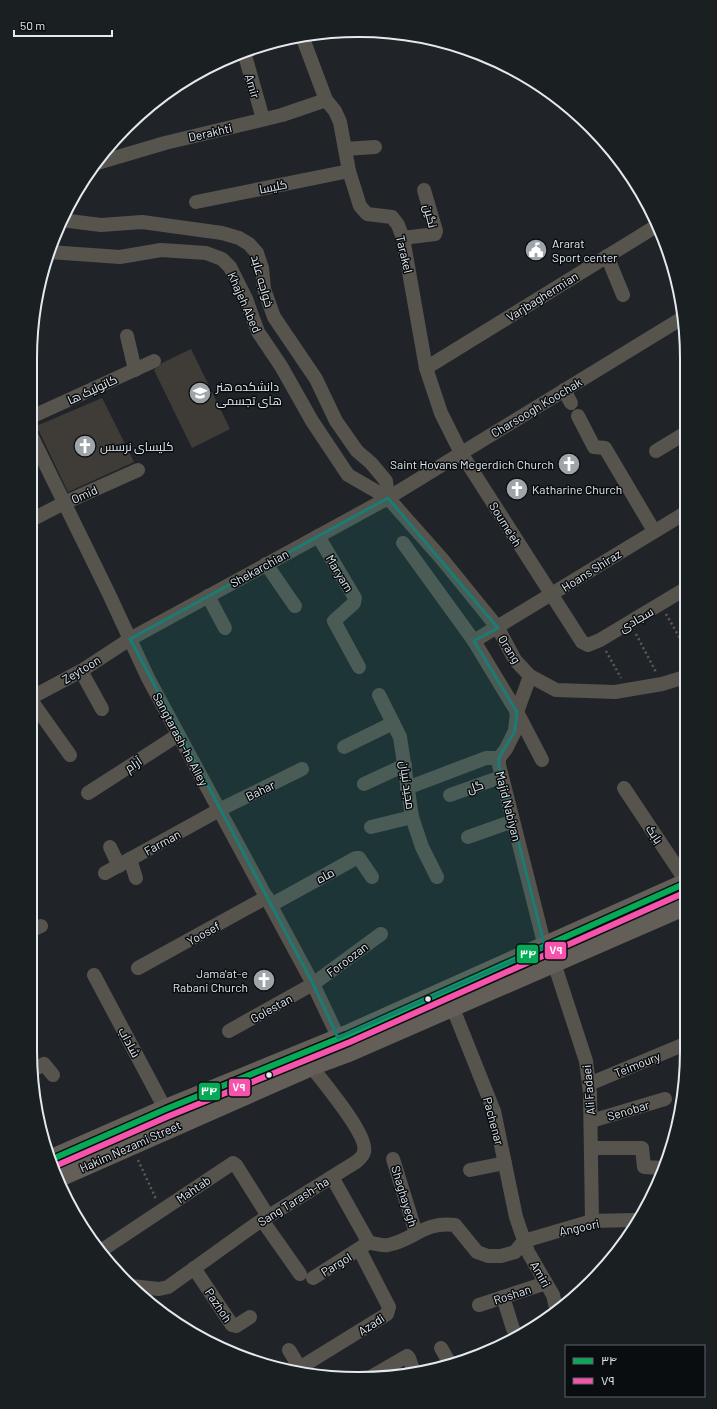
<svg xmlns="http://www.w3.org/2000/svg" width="717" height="1409" font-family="Barlow,Cairo,sans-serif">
  <rect width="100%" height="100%" fill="#202428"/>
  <g fill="#3f3c38">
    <polygon points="191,349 230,429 192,448 154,370 162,363"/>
    <polygon points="102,398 134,462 68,492 39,431 34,427"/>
  </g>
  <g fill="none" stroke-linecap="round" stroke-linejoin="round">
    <g stroke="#5c5a58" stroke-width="2.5" stroke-dasharray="2 3" stroke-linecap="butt">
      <polyline points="666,614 685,647"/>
      <polyline points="636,634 656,672"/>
      <polyline points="606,651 621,678"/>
      <polyline points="138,1160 156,1199"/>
    </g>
    <g stroke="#57544e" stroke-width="14">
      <polyline points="302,36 326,100 335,111 340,122 349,171 360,206 367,214 392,217 398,225 403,238 426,368 441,413 461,453 582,642 588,645 600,640 685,589"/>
      <polyline points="244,52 263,119"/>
      <polyline points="345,149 375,147"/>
      <polyline points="94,164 165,143 282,115 326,100"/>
      <polyline points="196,202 349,171"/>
      <polyline points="61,220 101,225 142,222 222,233 239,238 249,244 257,253 262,268 264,289 274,317 316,379 336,421 357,451 371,463 386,481 388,498"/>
      <polyline points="403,238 435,234 436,231 424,190"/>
      <polyline points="49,252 120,257 161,250 206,253 222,259 230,267 246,299 258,332 281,366 312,421 348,475 388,498 442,559 498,628 515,660 530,676 556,690 615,692 662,684 685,677"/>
      <polyline points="607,256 623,295"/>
      <polyline points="127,336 135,370"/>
      <polyline points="426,368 658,225"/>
      <polyline points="564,390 571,403"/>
      <polyline points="578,416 594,447 605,448 654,531"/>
      <polyline points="31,417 154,361"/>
      <polyline points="31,435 108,592 148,678 313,984 342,1045"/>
      <polyline points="656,451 684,434"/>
      <polyline points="31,520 64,503 138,470"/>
      <polyline points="318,536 355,598 354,603 334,621 359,667"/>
      <polyline points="403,543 474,641 517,712 542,760"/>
      <polyline points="266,564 295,606"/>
      <polyline points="208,596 225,628"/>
      <polyline points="474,641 685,513"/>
      <polyline points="81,671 102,709"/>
      <polyline points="530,676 517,712 515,731 506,749 499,758 499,765 545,947"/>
      <polyline points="379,695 400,737 412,817 422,847 437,877"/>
      <polyline points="344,747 393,723"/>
      <polyline points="70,755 33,703 34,696 81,671 130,639 388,498 684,317"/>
      <polyline points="364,784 405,765"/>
      <polyline points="407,788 486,758 499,758"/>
      <polyline points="624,788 686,881"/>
      <polyline points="88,793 178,735"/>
      <polyline points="450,795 501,777"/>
      <polyline points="371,827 412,817"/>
      <polyline points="468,837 513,821"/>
      <polyline points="110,847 119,866"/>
      <polyline points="130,859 136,878"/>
      <polyline points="105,873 219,810 302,769"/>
      <polyline points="271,905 356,858 359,858 372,877"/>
      <polyline points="30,931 41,926"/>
      <polyline points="554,963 586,1061 590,1093 592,1221"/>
      <polyline points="138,968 267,897"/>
      <polyline points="94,975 170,1118"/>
      <polyline points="452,1006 494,1111 516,1217 528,1252 553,1295 556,1308"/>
      <polyline points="229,1031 313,984 381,934"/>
      <polyline points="33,1070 44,1064 53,1075"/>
      <polyline points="589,1084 685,1044"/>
      <polyline points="591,1121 665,1099"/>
      <polyline points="591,1148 642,1148 644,1167 663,1168"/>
      <polyline points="393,1159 416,1233"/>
      <polyline points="470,1170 505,1163"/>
      <polyline points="332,1177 369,1243"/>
      <polyline points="262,1220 300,1274"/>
      <polyline points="524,1241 592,1221 635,1220"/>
      <path d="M369,1243c6,0 13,3 19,2 26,-5 36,-24 67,-20l22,27 11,4h13l14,-4 9,-11"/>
      <polyline points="99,1252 233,1163 236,1165 268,1216"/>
      <polyline points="194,1268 232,1325 236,1326 250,1317"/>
      <polyline points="313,1278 365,1245"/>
      <path d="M131,1286l28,3 9,-2 88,-63 100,-62c3,-3 7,-5 8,-10 5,-17 -42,-71 -53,-86"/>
      <polyline points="503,1297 513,1329"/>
      <polyline points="479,1305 546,1283"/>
      <polyline points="441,1348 449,1362"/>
      <polyline points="289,1350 300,1368"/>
      <polyline points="293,1372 387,1314 389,1307 359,1249"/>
      <polyline points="374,1375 407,1356 409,1358 414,1372"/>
    </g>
    <g stroke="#635e57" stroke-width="20">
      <polyline points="50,1160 166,1109 347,1035 686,883"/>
      <polyline points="59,1177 311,1066 346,1053 686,905"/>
    </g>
    <g stroke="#090d10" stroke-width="9">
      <polyline id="bus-1" points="50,1160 166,1109 347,1035 686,883"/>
    </g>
    <g stroke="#090d10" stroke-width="9">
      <polyline id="bus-2" points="53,1167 169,1116 350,1042 686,892"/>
    </g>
    <use href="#bus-1" stroke="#06aa56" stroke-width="6"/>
    <use href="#bus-2" stroke="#f653ac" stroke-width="6"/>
  </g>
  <path fill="#1a7c74" fill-opacity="0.2" stroke="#1a7c74" stroke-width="3" stroke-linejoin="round" d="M388,498l110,130 -24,13 43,71 -2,19 -16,27v7l46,182 -207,91 -25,-54 -183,-345z"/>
  <defs>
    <g id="civic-disc" transform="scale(1.15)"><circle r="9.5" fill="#9fa4a9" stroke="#090d10"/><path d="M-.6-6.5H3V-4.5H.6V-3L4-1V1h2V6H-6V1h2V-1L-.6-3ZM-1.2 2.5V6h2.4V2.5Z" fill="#fff"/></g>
    <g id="university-disc" transform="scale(1.15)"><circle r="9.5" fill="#9fa4a9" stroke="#090d10"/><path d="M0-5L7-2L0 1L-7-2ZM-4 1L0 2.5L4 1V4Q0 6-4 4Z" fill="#fff"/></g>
    <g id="church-disc" transform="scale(1.15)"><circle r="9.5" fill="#9fa4a9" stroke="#090d10"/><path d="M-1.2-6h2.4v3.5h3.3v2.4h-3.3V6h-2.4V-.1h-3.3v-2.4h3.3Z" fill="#fff"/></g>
  </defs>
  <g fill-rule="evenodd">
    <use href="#civic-disc" x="536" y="250"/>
    <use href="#university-disc" x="200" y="393"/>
    <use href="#church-disc" x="85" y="446"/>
    <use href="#church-disc" x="569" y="464"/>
    <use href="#church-disc" x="517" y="489"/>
    <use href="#church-disc" x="264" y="980"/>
  </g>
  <g fill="#e3e9ee" stroke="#090d10" stroke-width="1.5">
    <circle cx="428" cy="999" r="3.5"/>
    <circle cx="269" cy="1075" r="3.5"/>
  </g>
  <g text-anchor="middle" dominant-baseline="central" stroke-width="3" stroke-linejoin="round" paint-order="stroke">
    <g font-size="12" fill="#e3e9ee" stroke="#090d10">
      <text transform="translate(253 86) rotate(74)">Amir</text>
      <text transform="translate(210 132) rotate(-13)">Derakhti</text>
      <text transform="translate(273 186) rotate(-11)">کلیسا</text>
      <text transform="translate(431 216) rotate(76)">نگین</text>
      <text transform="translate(405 254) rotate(77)">Tarakel</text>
      <text transform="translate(263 281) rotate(74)">خواجه عابد</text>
      <text transform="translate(542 296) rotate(-32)">Varjbaghermian</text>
      <text transform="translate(245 302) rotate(66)">Khajeh Abed</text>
      <text transform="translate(92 389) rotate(-25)">کاتولیک ها</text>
      <text transform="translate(536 407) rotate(-31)">Charsoogh Koochak</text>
      <text transform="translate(84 494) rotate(-24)">Omid</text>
      <text transform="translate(506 524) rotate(58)">Soume'eh</text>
      <text transform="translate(259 568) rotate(-29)">Shekarchian</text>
      <text transform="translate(591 570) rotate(-32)">Hoans Shiraz</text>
      <text transform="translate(340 573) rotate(59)">Maryam</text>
      <text transform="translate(636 619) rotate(-30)">سجادی</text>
      <text transform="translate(510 649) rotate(58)">Orang</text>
      <text transform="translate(81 669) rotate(-31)">Zeytoon</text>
      <text transform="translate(181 739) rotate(62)">Sangtarash-ha Alley</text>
      <text transform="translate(133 764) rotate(-33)">آرام</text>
      <text transform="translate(408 785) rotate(82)">مجید نبیان</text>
      <text transform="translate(475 786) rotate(-19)">گل</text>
      <text transform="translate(260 790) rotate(-26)">Bahar</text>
      <text transform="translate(509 806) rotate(76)">Majid Nabiyan</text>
      <text transform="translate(655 834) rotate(56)">بابک</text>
      <text transform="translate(162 842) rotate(-29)">Farman</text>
      <text transform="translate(325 875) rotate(-28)">ماه</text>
      <text transform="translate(203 933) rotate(-29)">Yoosef</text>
      <text transform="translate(347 959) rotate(-37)">Foroozan</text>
      <text transform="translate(271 1008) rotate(-29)">Golestan</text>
      <text transform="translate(130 1042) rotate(62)">شاداب</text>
      <text transform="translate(637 1064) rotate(-22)">Teimoury</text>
      <text transform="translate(588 1090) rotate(-95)">Ali Fadaei</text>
      <text transform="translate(628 1110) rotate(-17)">Senobar</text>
      <text transform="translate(494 1121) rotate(75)">Pachenar</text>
      <text transform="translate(130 1146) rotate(-24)">Hakim Nezami Street</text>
      <text transform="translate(193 1189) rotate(-35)">Mahtab</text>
      <text transform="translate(405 1196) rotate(73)">Shaghayegh</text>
      <text transform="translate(293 1201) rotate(-32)">Sang Tarash-ha</text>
      <text transform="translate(579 1227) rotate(-12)">Angoori</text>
      <text transform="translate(336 1264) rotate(-32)">Pargol</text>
      <text transform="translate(541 1274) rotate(60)">Amiri</text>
      <text transform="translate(512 1294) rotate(-18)">Roshan</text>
      <text transform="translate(219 1305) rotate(56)">Pazhoh</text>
      <text transform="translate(371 1324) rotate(-33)">Azadi</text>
    </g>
    <g font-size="12" fill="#e3e9ee" stroke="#090d10" text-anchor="start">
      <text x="552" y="243">Ararat<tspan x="552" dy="14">Sport center</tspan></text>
      <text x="216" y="386">دانشکده هنر<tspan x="216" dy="14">های تجسمی</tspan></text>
      <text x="100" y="446">کلیسای نرسس</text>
      <text x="554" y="464" text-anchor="end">Saint Hovans Megerdich Church</text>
      <text x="532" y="489">Katharine Church</text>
      <text x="248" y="973" text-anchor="end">Jama'at-e<tspan x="248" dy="14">Rabani Church</tspan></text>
    </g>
  </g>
  <path d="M0 0H717V1409H0ZM358 37H359A321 321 0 0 1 680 358V1051A321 321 0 0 1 359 1372H358A321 321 0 0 1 37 1051V358A321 321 0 0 1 358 37Z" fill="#1a1f22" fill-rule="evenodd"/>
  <path fill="none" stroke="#e3e9ee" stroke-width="2" d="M358 37H359A321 321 0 0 1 680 358V1051A321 321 0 0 1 359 1372H358A321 321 0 0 1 37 1051V358A321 321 0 0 1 358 37Z"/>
  <g stroke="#090d10" stroke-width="1.5">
    <rect x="544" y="941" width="23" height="19" rx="4" fill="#f653ac"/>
    <rect x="516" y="944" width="23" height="20" rx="4" fill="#06aa56"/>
    <rect x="228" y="1078" width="23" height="19" rx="4" fill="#f653ac"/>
    <rect x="198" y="1082" width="23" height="19" rx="4" fill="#06aa56"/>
  </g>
  <g font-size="11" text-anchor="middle" font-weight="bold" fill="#fff">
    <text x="556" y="954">۷۹</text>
    <text x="528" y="958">۳۴</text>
    <text x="239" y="1091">۷۹</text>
    <text x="209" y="1095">۳۴</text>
  </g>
  <rect x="565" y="1345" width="140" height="52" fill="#090d10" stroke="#606569"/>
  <rect x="573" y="1358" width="20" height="6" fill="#06aa56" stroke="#606569"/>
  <text x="601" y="1365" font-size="12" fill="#e3e9ee">۳۴</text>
  <rect x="573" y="1378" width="20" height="6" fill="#f653ac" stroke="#606569"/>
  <text x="601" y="1385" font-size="12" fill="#e3e9ee">۷۹</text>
  <path d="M14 30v6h98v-6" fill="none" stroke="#e3e9ee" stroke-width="2"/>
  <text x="20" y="30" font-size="12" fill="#e3e9ee" stroke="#090d10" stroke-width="3" paint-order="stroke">50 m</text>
</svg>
